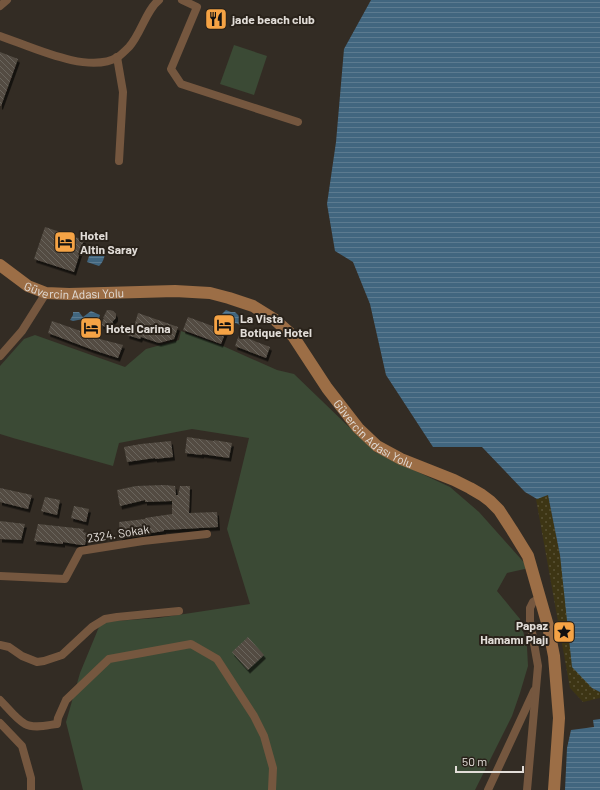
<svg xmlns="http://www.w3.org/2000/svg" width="600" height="790" font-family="Barlow,sans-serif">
  <defs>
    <pattern id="sand-dots" width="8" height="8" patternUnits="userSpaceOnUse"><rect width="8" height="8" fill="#3d3514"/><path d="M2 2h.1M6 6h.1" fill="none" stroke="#595235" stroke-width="1.8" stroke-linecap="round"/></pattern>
    <pattern id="water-rules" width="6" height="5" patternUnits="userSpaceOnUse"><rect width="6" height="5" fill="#41667f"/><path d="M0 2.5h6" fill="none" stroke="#5c7b90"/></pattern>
    <pattern id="building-back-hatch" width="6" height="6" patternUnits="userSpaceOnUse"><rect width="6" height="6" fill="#534c43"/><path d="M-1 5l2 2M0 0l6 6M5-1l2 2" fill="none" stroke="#6b655d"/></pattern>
    <filter id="shadow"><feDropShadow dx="2" dy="3.5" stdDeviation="0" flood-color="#0009"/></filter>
  </defs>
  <rect width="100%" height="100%" fill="#332c24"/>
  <g fill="#3b4a35">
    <polygon points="234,45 267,56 254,95 220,84"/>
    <polygon points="181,331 223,346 277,370 294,374 375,452 450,487 479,512 529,568 507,573 497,591 520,619 527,647 528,666 520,693 512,716 475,790 83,790 66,722 80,673 101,622 158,618 250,604 227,529 249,438 192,429 119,443 113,466 13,438 0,434 0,366 24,339 35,335 125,367 146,349 179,340"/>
  </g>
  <polygon fill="url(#sand-dots)" points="548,495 560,555 592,688 600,692 600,698 583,702 570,688 536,499"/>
  <g fill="url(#water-rules)">
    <polygon points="371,0 600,0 600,692 592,688 572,667 560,555 548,495 537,499 525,492 482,447 433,447 386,375 370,304 353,262 335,251 327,204 336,142 344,49"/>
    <path d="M93,245l12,4c1,5 -2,14 -6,17l-12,-4z"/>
    <path d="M226,310l5,2h4l4,4 4,1c1,3 0,6 -3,8l-4,-2 -4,1 -2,-1 -2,-3 -6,-1v-5z"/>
    <polygon points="91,311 100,315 96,327 86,323 83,319 73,321 70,320 73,315 73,312 79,312 82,316 83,317"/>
    <polygon points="600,719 600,790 565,790 567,748 571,730 594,727 593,720"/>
  </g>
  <g fill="url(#building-back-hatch)" filter="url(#shadow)">
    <polygon points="0,52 18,59 1,106 0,106"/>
    <polygon points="45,227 84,240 74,272 34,259"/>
    <polygon points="107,310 110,310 113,311 116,314 116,318 113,321 111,329 101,325 104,318 103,318"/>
    <polygon points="138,313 178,327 174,339 159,343 141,337 140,339 127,335 131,326 134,327"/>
    <polygon points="188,317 226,331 221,344 183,330"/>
    <polygon points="52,321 89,334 88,336 123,345 118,358 93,350 48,333"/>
    <polygon points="239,335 270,347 266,358 235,346"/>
    <polygon points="187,437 214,441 214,440 232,443 229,458 202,454 202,455 185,453"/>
    <polygon points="171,441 173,457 155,459 155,458 127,462 124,447 141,444"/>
    <polygon points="164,485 175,486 176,495 178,495 180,486 190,486 189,513 217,512 218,527 164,530 164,531 138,535 138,536 120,538 119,522 145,519 145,518 172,514 172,501 145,502 145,500 120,506 117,490 136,486"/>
    <polygon points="0,488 32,495 28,509 0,502"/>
    <polygon points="45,497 60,500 57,515 41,511"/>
    <polygon points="74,506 89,509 86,522 71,518"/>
    <polygon points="0,521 25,524 21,540 0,539"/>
    <polygon points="38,524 84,529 83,532 87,533 85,545 81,545 63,542 63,544 34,541"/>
    <polygon points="248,637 264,655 248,670 232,652"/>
  </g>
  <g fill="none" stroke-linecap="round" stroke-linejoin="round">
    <g stroke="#75573f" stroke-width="8">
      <polyline points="182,0 197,7 171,69 181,84 298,122"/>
      <polyline points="0,6 7,0"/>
      <path d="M0,36c30,10 88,39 118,21 4,-3 8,-7 11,-10 12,-13 17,-37 30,-47"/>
      <polyline points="117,57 123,92 119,161"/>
      <polyline points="0,356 22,331 46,293"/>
      <polyline points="0,576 65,579 80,551 143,541 207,534"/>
      <polyline points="0,645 9,647 22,656 37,662 44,661 62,655 92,627 105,619 117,617 179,611"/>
      <path d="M0,700c8,8 16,19 25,24 9,5 23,1 32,0l1,-6 8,-18 43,-41 82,-15 26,15 37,57 10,20 9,32 -1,22"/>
      <polyline points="0,723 22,746 31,778 31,790"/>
      <polyline points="488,790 534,691"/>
      <polyline points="527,790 538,666 530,621 530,608 533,602 540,598"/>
    </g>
    <path stroke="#9c6e46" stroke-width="12" id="s1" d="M0,265l28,21 18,7 23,1 106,-3 35,2 19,5 24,8 21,13 19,17 34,52 31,40 19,18 24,13 53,21 16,8 12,7 8,6 9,9 13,20 16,26 20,70 6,30 5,62 -5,72"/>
  </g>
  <defs>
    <g id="restaurant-square" transform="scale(1.15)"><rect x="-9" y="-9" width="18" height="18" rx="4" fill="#f5a345" stroke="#29221a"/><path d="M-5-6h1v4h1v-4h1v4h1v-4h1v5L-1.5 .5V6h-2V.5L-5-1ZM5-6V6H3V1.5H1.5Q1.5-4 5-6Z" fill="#111"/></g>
    <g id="hotel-square" transform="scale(1.15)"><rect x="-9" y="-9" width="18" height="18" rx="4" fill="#f5a345" stroke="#29221a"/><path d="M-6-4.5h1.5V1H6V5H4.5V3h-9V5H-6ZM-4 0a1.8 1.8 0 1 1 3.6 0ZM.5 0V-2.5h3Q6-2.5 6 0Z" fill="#111"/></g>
    <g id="sight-square" transform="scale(1.15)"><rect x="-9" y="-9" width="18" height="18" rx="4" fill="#f5a345" stroke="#29221a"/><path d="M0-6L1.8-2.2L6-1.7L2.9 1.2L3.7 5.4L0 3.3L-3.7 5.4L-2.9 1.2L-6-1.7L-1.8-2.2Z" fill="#111"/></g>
  </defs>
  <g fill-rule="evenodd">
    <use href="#restaurant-square" x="216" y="19"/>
    <use href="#hotel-square" x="65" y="242"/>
    <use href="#hotel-square" x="224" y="325"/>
    <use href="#hotel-square" x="91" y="328"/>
    <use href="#sight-square" x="564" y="632"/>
  </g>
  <g text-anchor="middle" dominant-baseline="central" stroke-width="4" stroke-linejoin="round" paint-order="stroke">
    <g font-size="12" font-weight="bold" fill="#e2ddd8" stroke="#29221a" text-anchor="start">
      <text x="232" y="19">jade beach club</text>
      <text x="80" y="235">Hotel<tspan x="80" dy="14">Altin Saray</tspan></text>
      <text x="240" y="318">La Vista<tspan x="240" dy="14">Botique Hotel</tspan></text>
      <text x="106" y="328">Hotel Carina</text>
      <text x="548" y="625" text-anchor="end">Papaz<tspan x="548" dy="14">Hamamı Plajı</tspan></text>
    </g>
    <g font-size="12" fill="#e2ddd8" stroke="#29221a">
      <text stroke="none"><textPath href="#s1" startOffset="82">Güvercin Adası Yolu</textPath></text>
      <text stroke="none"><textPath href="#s1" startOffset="442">Güvercin Adası Yolu</textPath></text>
      <text transform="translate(118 533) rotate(-9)">2324. Sokak</text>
    </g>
  </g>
  <path d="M456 766v6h67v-6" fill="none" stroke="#e2ddd8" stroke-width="2"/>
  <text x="462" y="766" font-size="12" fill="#e2ddd8" stroke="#29221a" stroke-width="3" paint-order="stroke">50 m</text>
</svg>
